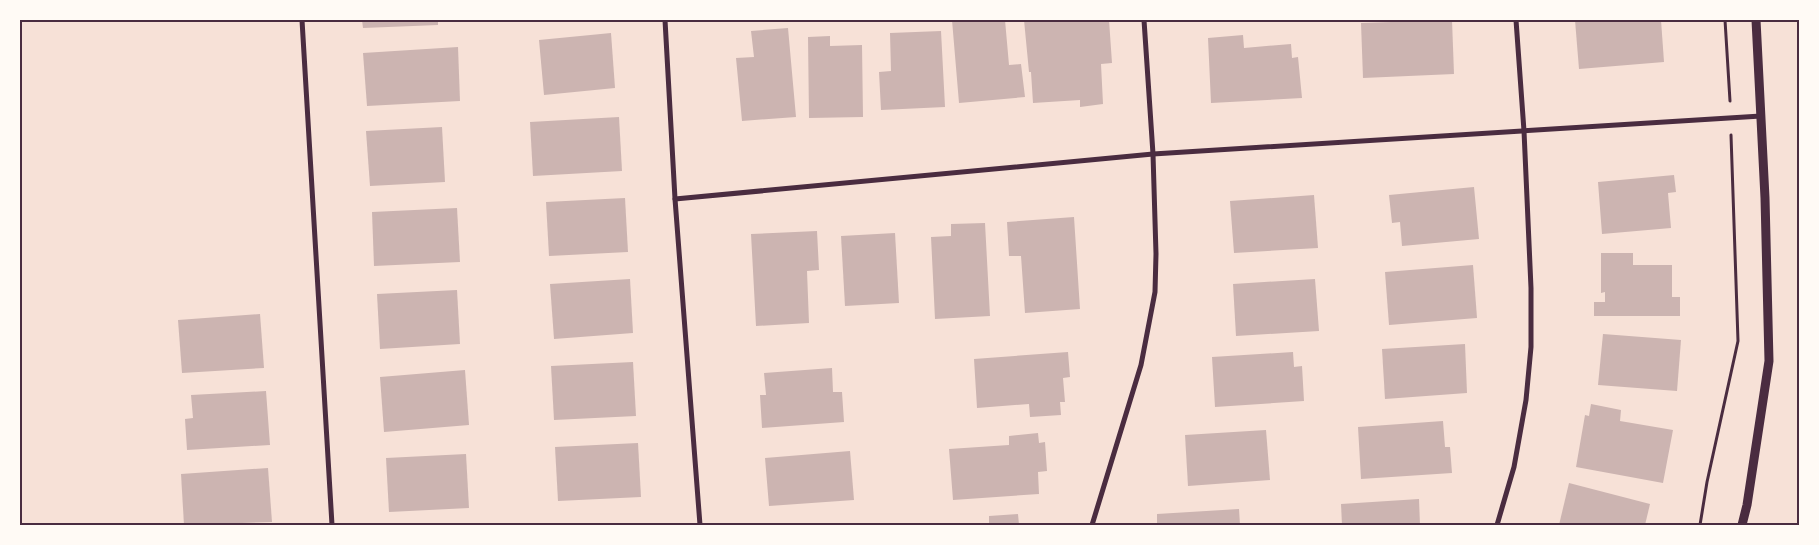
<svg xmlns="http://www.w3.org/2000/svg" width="1819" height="545" font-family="'Varela Round',sans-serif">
  <rect width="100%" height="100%" fill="#f7e1d7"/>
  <g fill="#ccb4b1">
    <polygon points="362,20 438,20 438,25 363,28"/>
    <polygon points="952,20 1005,20 1009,65 1021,64 1025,97 959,103"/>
    <polygon points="1024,20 1109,20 1112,63 1101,64 1103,104 1080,107 1080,100 1033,103 1031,72 1029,72"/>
    <polygon points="1452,20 1454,74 1363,78 1361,23"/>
    <polygon points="1575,20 1661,20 1664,62 1579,69"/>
    <polygon points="788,28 796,117 742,121 736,58 754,57 751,31"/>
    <polygon points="941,31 945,107 881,110 879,72 891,71 890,33"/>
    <polygon points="611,33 615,88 544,95 539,40"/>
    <polygon points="1243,35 1244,48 1291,44 1292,58 1298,57 1302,98 1211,103 1208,38"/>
    <polygon points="830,36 830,46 862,45 863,117 809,118 808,37"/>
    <polygon points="458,47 460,101 367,106 363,53"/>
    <polygon points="619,117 622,171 533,176 530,122"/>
    <polygon points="442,127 445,182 370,186 366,131"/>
    <polygon points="1674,175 1676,192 1668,193 1671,228 1602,234 1598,182"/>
    <polygon points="1474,187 1479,239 1402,246 1400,222 1392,223 1389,195"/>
    <polygon points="1314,195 1318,248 1234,253 1230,201"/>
    <polygon points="625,198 628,252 549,256 546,202"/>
    <polygon points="457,208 460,262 374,266 372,212"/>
    <polygon points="1074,217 1080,309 1025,313 1021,256 1009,256 1007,222"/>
    <polygon points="985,223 990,316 935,319 931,237 951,236 951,224"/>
    <polygon points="817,231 819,270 807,271 809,323 756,326 751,234"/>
    <polygon points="895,233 899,303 845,306 841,236"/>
    <polygon points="1601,253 1633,253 1633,265 1672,265 1672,297 1680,297 1680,316 1594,316 1594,302 1605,302 1605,292 1601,293"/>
    <polygon points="1473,265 1477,318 1389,325 1385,272"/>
    <polygon points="630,279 633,333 554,339 550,284"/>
    <polygon points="1315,279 1319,331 1236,336 1233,284"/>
    <polygon points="457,290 460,344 380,349 377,294"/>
    <polygon points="260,314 264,368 182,373 178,320"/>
    <polygon points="1603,334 1681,340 1677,391 1598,385"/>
    <polygon points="1465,344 1467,393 1385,399 1382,349"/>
    <polygon points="1068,352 1070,377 1063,378 1065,402 1060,402 1061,415 1030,417 1029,404 977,408 974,359"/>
    <polygon points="1293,352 1294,367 1302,366 1304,401 1215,407 1212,357"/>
    <polygon points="633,362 636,416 554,420 551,366"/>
    <polygon points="832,368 833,392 842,392 844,422 762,428 760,395 766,395 764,373"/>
    <polygon points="465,370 469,425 384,432 380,377"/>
    <polygon points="266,391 270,445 187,450 185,419 193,418 191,395"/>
    <polygon points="1591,404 1621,410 1620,421 1673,430 1663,483 1576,467 1585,415 1589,416"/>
    <polygon points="1443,421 1445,447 1450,447 1452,473 1361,479 1358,427"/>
    <polygon points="1266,430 1270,480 1188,486 1185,435"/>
    <polygon points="1038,433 1039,443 1045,442 1047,471 1038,472 1039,494 953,500 949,449 1009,445 1009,436"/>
    <polygon points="638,443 641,497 558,501 555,447"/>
    <polygon points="850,451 854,500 769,506 765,458"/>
    <polygon points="466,454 469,508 389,512 386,458"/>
    <polygon points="268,468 272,522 184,525 181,474"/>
    <polygon points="1569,483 1650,504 1645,525 1559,525"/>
    <polygon points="1419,499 1420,525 1342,525 1341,504"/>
    <polygon points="1239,509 1240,525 1157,525 1157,514"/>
    <polygon points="1018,514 1019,525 989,525 989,516"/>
  </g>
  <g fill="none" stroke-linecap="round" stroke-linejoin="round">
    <g stroke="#4a2c40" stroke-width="3">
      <polyline points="1725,20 1730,101"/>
      <polyline points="1700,525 1707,482 1738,341 1731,135"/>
    </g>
    <g stroke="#4a2c40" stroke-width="5">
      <polyline points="302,20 332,525"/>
      <polyline points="665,20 675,199 700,525"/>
      <polyline points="675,199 1153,154 1761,116"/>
      <polyline points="1092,525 1141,365 1155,292 1156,254 1153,154 1144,20"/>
      <polyline points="1497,525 1514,467 1526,400 1531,347 1531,288 1524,131 1516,20"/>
    </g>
    <polyline stroke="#4a2c40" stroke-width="9" points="1742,525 1747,505 1769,361 1765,198 1756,20"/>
  </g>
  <rect width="1819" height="545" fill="none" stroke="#fffaf5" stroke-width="42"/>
  <rect x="21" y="21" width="1777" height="503" fill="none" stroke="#4a2c40" stroke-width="2"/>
</svg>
